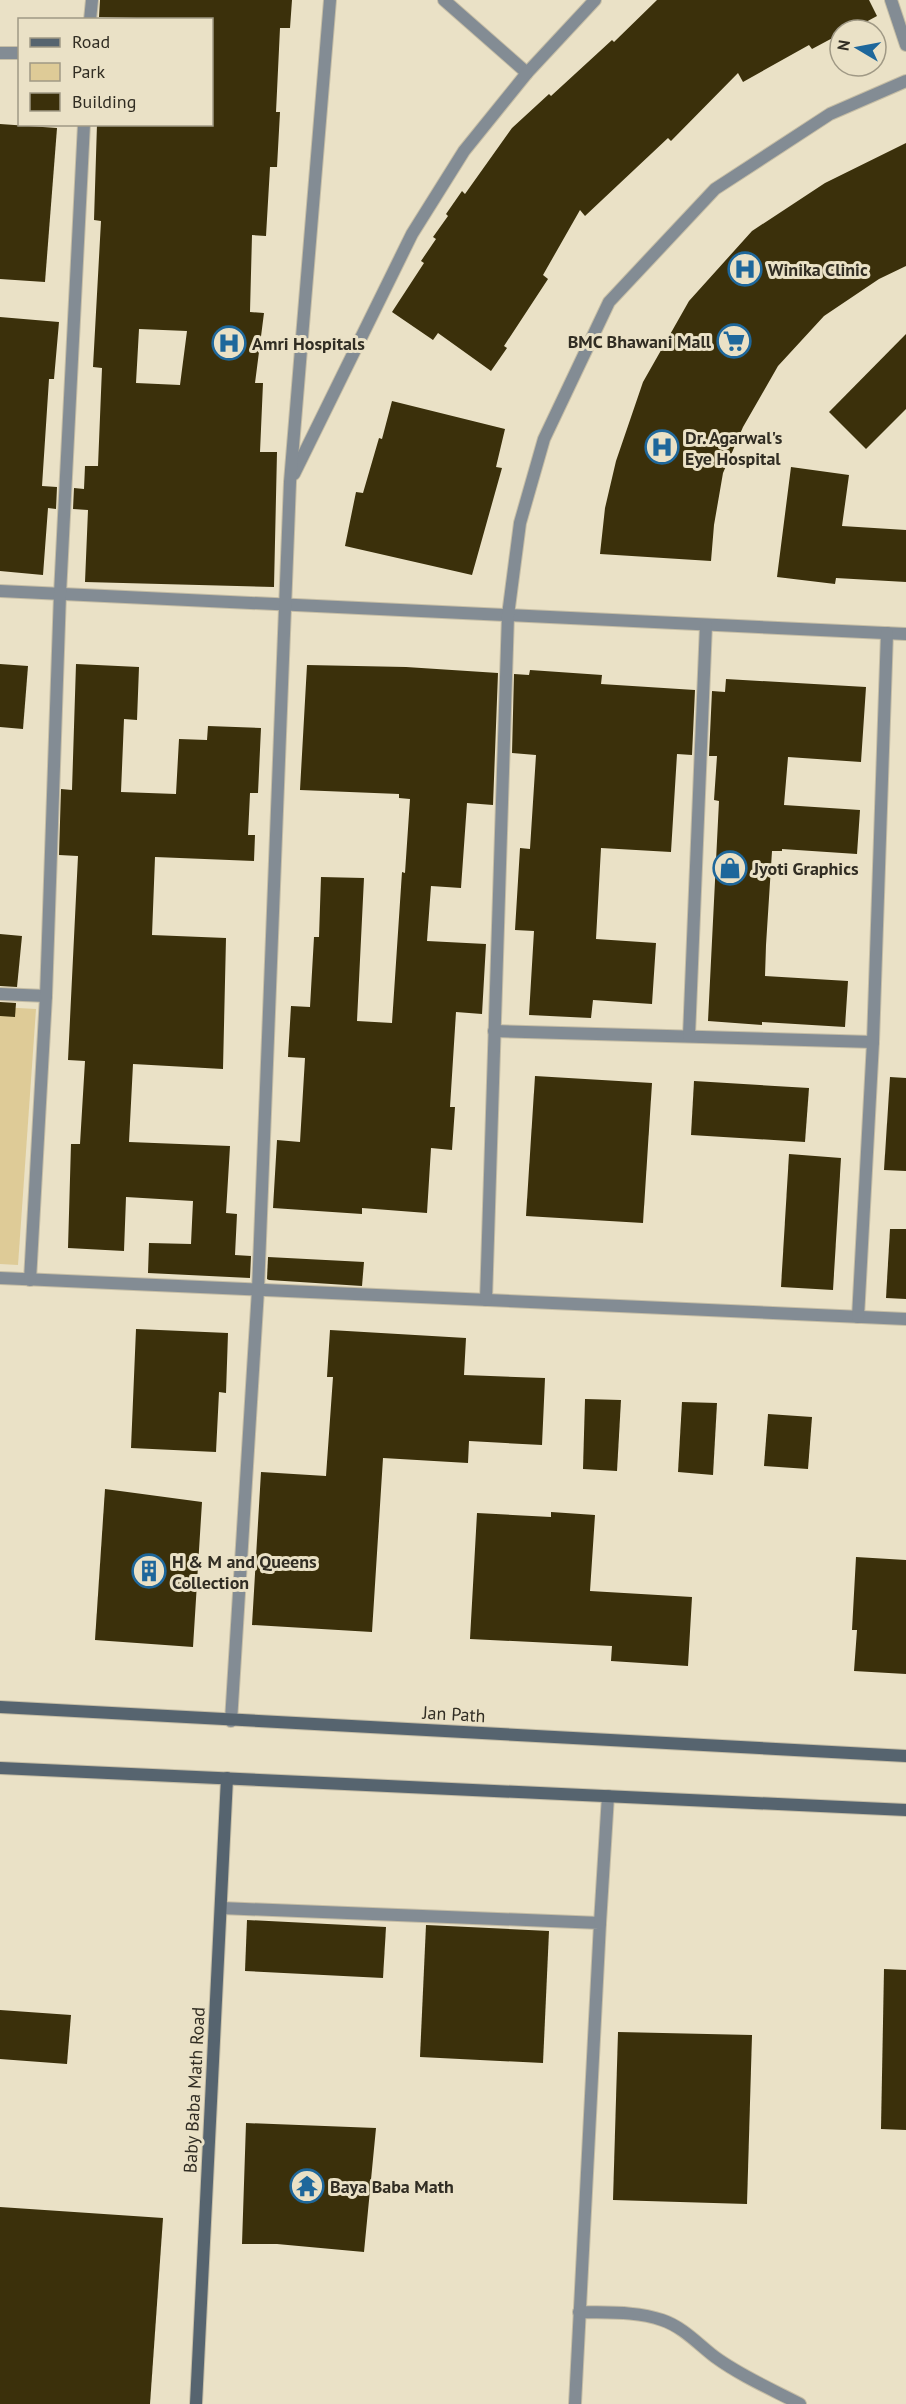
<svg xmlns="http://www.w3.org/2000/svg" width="906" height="2404" font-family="'PT Sans',sans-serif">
  <rect width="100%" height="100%" fill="#eae1c6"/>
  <polygon fill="#decb97" points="0,1007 36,1009 18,1265 0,1264"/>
  <g fill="#3b300b" fill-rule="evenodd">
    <path d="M100,0h192l-2,28h-10l-4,84h4l-3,55h-7l-4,69 -14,-1 -2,77 14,1 -9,70h8l-3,69h17l-3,135 -189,-5 3,-72 -15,-1 1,-21 10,1 1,-23h13l4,-98 -9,-1 8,-146 -7,-1 3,-96h115v-104l-113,-3zM139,329l48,2 -7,54 -44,-2z"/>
    <polygon points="657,0 869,0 877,16 851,30 840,30 840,34 812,49 809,45 743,82 738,73 671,141 668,138 585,216 580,210 543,275 548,279 504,346 507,348 491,371 438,333 433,340 392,312 424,263 421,261 436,239 433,237 448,216 446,214 462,191 465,194 512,128 549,94 551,96 612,40 614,42"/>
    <polygon points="0,124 57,128 45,282 0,279"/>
    <polygon points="906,143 906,266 879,279 824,316 778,366 743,427 723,473 714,525 711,561 600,554 605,508 616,461 643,382 689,301 752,231 825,183"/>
    <polygon points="0,317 59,322 54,379 49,379 42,486 57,487 56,509 48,508 43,575 0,571"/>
    <polygon points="906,334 906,409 866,449 829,412"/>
    <polygon points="392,401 505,429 496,467 502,468 472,575 345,546 356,492 363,493 379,438 382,439"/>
    <polygon points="791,467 849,475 842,526 906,530 906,582 836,578 835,584 777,577"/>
    <polygon points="0,664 28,666 23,729 0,727"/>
    <polygon points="76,664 139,667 137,720 124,719 121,792 176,794 179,739 207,740 208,726 261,728 258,793 250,793 248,835 255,835 254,861 155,857 152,935 226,938 223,1069 133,1064 129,1142 230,1146 226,1213 237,1214 235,1255 251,1256 250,1278 148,1273 149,1243 191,1244 193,1201 126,1197 124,1251 68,1248 71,1144 80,1144 85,1061 68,1060 78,856 59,855 61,789 72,790"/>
    <polygon points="307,665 406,667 498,673 493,805 467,803 461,888 431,886 427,941 486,944 482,1014 456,1012 450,1107 455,1107 452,1150 431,1148 427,1213 362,1208 362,1214 273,1208 277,1140 300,1142 305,1058 288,1057 291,1006 310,1007 314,937 319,937 321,877 364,878 357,1021 392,1023 402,872 405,873 410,799 399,798 399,794 300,790"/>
    <polygon points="530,670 602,675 601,684 695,690 692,755 677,754 671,852 601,848 596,939 656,943 652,1004 593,1000 591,1018 529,1015 534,931 515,930 520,848 530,849 536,755 512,753 514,674 529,675"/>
    <polygon points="726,679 866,687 861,762 788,757 784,805 860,810 857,854 782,849 782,851 772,851 766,945 765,976 848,981 845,1027 762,1022 762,1025 708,1021 719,801 714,800 717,756 709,756 712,691 725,692"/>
    <polygon points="0,934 22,936 17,987 0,986"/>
    <polygon points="0,1002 16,1003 15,1017 0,1016"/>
    <polygon points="535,1076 652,1083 643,1223 526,1216"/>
    <polygon points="890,1077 906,1078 906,1171 884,1170"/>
    <polygon points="694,1081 809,1088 805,1142 691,1135"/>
    <polygon points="789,1154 841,1158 833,1290 781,1287"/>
    <polygon points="890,1229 906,1229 906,1299 886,1298"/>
    <polygon points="268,1257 364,1262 362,1286 269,1280 267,1279"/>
    <polygon points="136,1329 228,1333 226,1393 219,1392 216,1452 131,1448"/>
    <polygon points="330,1330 466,1338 464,1375 545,1378 542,1445 469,1441 468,1463 383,1458 372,1632 252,1625 261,1472 326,1476 333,1377 327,1377"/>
    <polygon points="585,1399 621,1400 617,1471 583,1469"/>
    <polygon points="682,1402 717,1403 713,1475 678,1472"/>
    <polygon points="768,1414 812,1417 808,1469 764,1466"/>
    <polygon points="105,1489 202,1502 193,1647 95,1640"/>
    <polygon points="551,1512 595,1515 590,1591 692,1597 688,1666 611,1661 612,1646 470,1639 477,1513 551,1517"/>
    <polygon points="856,1557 906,1560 906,1674 854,1671 857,1630 852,1630"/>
    <polygon points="247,1920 386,1927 383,1978 245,1971"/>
    <polygon points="426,1925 549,1931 543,2063 420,2057"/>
    <polygon points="884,1969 906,1970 906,2130 881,2129"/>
    <polygon points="0,2010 71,2015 67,2064 0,2059"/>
    <polygon points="618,2032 752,2035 747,2204 613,2200"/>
    <polygon points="246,2123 376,2128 364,2252 277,2244 242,2244"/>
    <polygon points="0,2207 163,2218 150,2404 0,2404"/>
  </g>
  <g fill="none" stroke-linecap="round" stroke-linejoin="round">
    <g stroke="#c5bda5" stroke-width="14">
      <g id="street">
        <polyline points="444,0 527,73"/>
        <polyline points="891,0 906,45"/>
        <polyline points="90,20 92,0"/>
        <polyline points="0,53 20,53"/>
        <polyline points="294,474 412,234 464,151 527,73 595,0"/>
        <polyline points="0,591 906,634"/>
        <polyline points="0,994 46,996"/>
        <polyline points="494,1031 873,1042"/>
        <polyline points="689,1036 706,625"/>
        <polyline points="0,1278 906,1319"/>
        <polyline points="30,1280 46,996 60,594 84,124"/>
        <polyline points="486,1300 508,615 520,523 544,439 609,302 715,189 830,114 906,81"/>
        <polyline points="858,1317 873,1042 887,633"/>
        <polyline points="231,1721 258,1290 290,482 330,0"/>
        <polyline points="221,1908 600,1923 575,2404"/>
        <polyline points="600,1923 608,1796"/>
        <path d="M579,2312c27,1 57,-1 83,8 21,7 36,24 53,37 26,19 56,32 85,47"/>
      </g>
    </g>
    <g stroke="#c5bda5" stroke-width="14">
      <g id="secondary">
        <polyline points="0,1707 906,1756"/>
        <polyline points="0,1768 906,1810"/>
        <polyline points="196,2404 227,1778"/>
      </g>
    </g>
    <use href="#street" stroke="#838c94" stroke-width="12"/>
    <use href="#secondary" stroke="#56646f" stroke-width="12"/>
  </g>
  <defs>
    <g id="hospital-ring" transform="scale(1.725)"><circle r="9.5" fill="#eae1c6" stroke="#1e679b" stroke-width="1.5"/><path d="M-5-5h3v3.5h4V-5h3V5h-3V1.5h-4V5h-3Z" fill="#1e679b"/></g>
    <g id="supermarket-ring" transform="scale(1.725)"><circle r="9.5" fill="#eae1c6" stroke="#1e679b" stroke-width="1.5"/><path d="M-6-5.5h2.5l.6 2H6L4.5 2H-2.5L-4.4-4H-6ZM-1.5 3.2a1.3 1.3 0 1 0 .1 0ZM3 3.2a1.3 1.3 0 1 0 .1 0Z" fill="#1e679b"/></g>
    <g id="shop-ring" transform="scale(1.725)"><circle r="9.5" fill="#eae1c6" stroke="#1e679b" stroke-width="1.5"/><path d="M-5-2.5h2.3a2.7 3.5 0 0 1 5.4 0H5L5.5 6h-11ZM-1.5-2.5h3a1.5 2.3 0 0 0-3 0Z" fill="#1e679b"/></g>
    <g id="building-ring" transform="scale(1.725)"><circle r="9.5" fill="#eae1c6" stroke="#1e679b" stroke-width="1.5"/><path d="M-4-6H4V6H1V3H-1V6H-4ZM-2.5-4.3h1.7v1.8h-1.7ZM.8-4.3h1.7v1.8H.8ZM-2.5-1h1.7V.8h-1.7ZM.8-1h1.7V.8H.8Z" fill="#1e679b"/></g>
    <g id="temple-ring" transform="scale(1.725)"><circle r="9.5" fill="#eae1c6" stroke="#1e679b" stroke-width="1.5"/><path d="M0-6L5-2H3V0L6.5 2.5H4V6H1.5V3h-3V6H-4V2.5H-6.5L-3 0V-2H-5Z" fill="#1e679b"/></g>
  </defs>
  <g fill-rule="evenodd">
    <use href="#hospital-ring" x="745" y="269"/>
    <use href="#supermarket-ring" x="734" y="341"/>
    <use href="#hospital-ring" x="229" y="343"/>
    <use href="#hospital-ring" x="662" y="447"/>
    <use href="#shop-ring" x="730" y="868"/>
    <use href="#building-ring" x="149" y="1571"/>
    <use href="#temple-ring" x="307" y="2186"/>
  </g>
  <g text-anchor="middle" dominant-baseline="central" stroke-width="6" stroke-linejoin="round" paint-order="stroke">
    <g font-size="18" font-weight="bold" fill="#312d23" stroke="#eae1c6" text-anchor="start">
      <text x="768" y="269">Winika Clinic</text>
      <text x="711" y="341" text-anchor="end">BMC Bhawani Mall</text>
      <text x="252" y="343">Amri Hospitals</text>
      <text x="685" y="437">Dr. Agarwal's<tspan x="685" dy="21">Eye Hospital</tspan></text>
      <text x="753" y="868">Jyoti Graphics</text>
      <text x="172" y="1561">H &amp; M and Queens<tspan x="172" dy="21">Collection</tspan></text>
      <text x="330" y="2186">Baya Baba Math</text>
    </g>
    <g font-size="18" fill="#312d23" stroke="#eae1c6">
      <text transform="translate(454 1714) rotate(3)">Jan Path</text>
      <text transform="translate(194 2090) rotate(-87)">Baby Baba Math Road</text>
    </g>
  </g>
  <rect x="18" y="18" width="195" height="108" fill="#eae1c6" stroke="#a09985" stroke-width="1.5"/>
  <rect x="30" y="38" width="30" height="9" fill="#56646f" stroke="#a09985" stroke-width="1.5"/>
  <text x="72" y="48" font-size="18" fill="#312d23">Road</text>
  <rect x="30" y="63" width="30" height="18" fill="#decb97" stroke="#a09985" stroke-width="1.5"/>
  <text x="72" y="78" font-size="18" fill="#312d23">Park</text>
  <rect x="30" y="93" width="30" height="18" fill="#3b300b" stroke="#a09985" stroke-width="1.5"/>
  <text x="72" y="108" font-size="18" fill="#312d23">Building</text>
  <g transform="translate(858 48) rotate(280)"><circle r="28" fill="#eae1c6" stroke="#a09985" stroke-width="1.5"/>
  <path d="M0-4.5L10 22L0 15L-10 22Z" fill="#1e679b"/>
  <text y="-9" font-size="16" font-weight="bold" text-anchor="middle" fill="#312d23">N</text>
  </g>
</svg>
